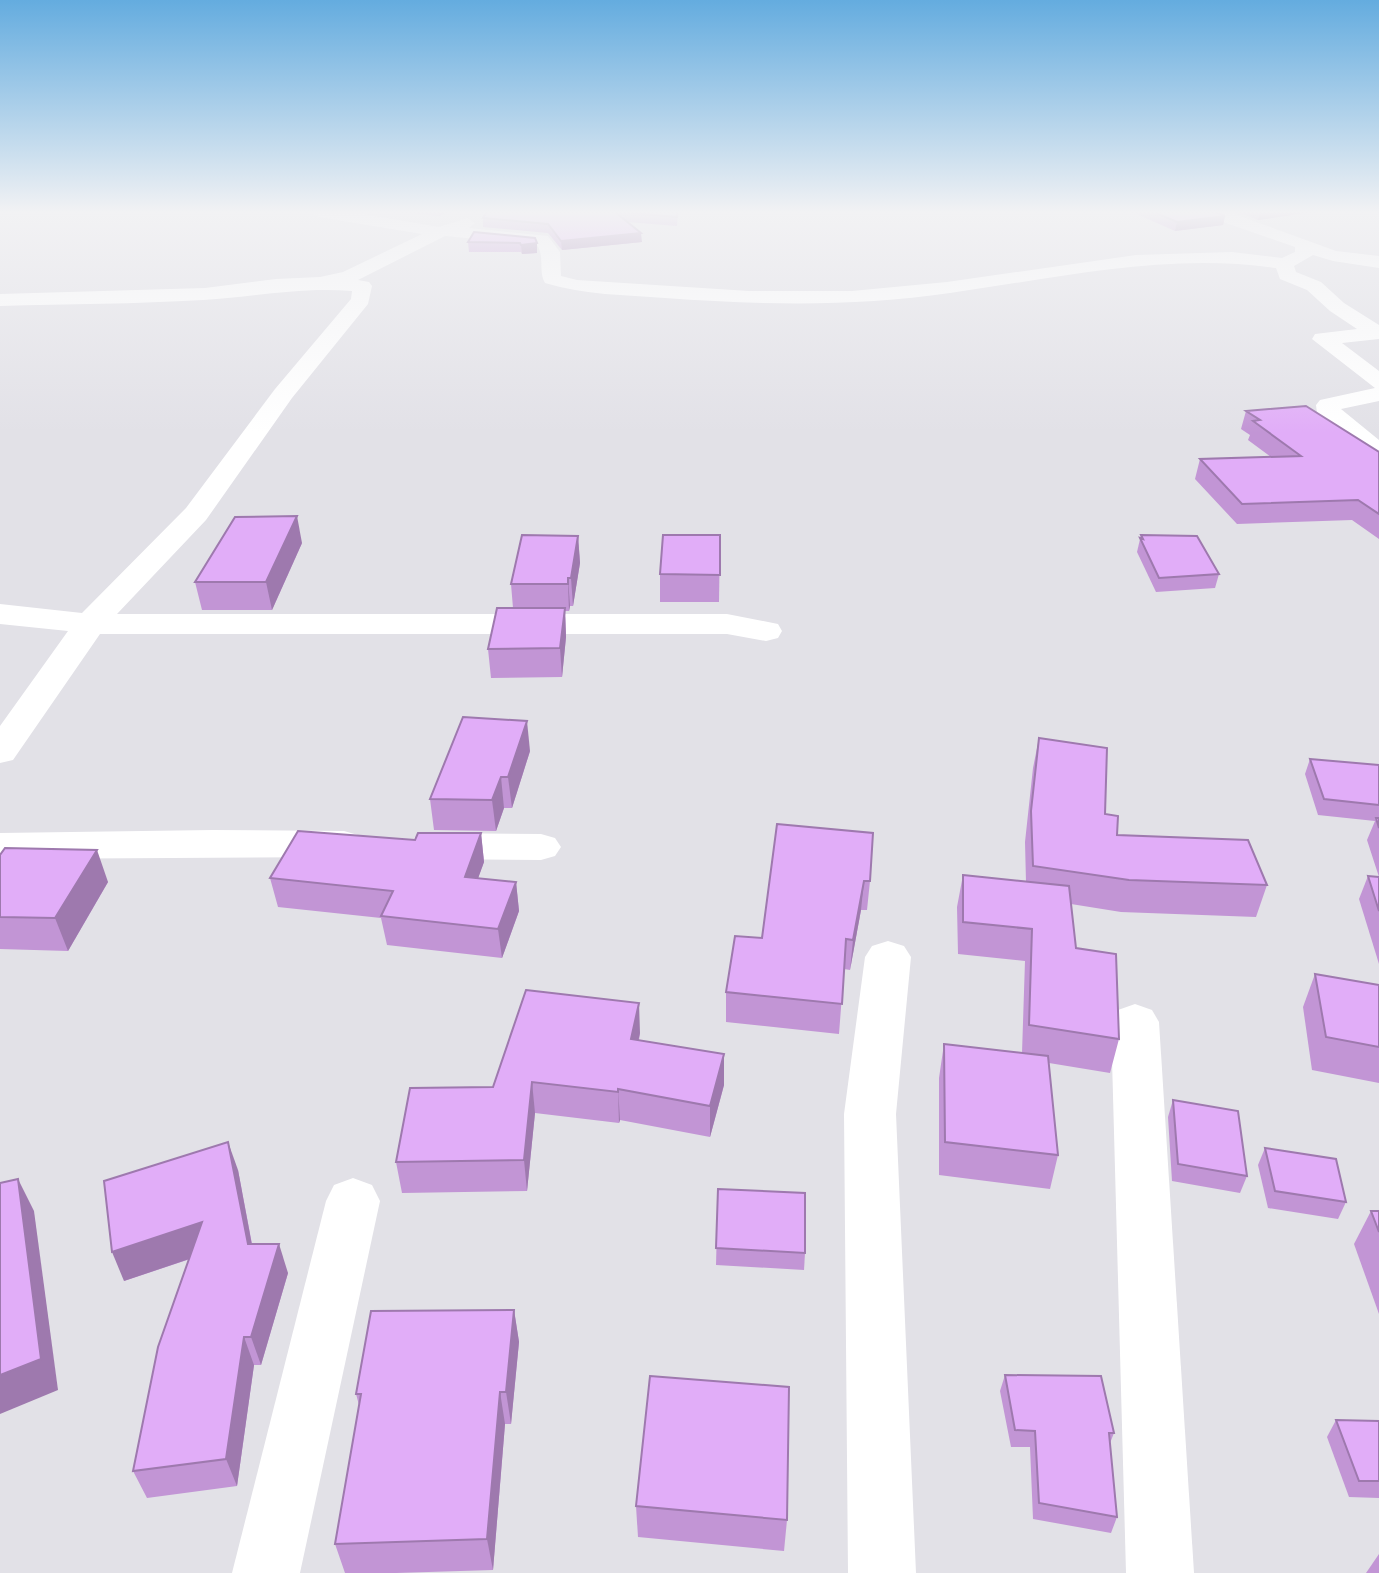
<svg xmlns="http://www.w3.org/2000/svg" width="1379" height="1573" font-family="Arial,sans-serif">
  <rect width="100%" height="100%" fill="#e2e1e7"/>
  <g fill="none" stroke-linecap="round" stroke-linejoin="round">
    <g fill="#fff" fill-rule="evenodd">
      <path d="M311,212h41l87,15 28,-9 8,5 -6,5 79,8 12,16 1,24 16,4 172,11h103l95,-9 189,-27 96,-3 50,6 13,-6v-5l-89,-31 -2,-4h25l107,39 43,5v12l-46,-7 -20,-6 -19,11 2,6 25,10 23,21 35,22v14l-37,4 37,28v30l-38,8 38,31v20l-9,-3 -53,-44 -1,-8 4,-5 55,-12 -63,-49 3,-5 42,-5 -27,-18 -23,-21 -27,-11 -4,-11c-109,-16 -218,10 -326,25 -94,14 -189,12 -285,5 -40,-3 -80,-3 -120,-15 -7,-12 0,-26 -8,-38l-92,-9 -87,44 11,2 3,4 -4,18 -76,94 -86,122 -89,94h610l51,10 4,7 -4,7 -12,3 -39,-7h-627l-87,126 -13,3v-37l68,-95 -68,-7v-20l82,9 104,-105 89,-119 76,-90 1,-8c-55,-4 -96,6 -149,9 -67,4 -135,4 -203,6v-12l205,-6 71,-9 44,-2 23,-5 79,-38 -103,-17z"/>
      <polygon points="213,830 344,831 358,835 364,844 358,853 344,857 0,859 0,833"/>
      <polygon points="429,833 541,834 555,838 561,847 555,856 541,860 429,859 415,855 409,846 415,837"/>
      <polygon points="888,941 904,946 911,957 896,1114 916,1573 848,1573 844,1114 865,957 872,946"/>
      <polygon points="1135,1004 1152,1010 1159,1022 1194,1573 1126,1573 1111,1022 1118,1010"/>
      <polygon points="353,1178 372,1185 380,1201 300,1573 232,1573 326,1201 334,1185"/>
    </g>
  </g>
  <g fill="#c295d5">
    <polygon points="395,212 448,212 439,216"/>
    <polygon points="486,212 678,212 677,226 627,222 642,242 562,250 548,233 483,227 483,218"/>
    <polygon points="1132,212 1215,212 1225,216 1223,225 1175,231"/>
    <polygon points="1238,212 1312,212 1258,220"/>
    <polygon points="468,242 537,243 537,253 522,254 521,252 469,252"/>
    <polygon points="1246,411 1379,452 1379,539 1352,520 1237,524 1195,479 1200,459 1271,457 1248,440 1250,435 1241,429"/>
    <polygon points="720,535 719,602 660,602 660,574"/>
    <polygon points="1141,535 1219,574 1215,588 1156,592 1137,552"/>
    <polygon points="578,536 580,563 573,606 570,606 569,611 565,611 566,637 562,677 491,678 488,649 513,608 511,584"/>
    <polygon points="302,543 272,610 202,610 195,582"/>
    <polygon points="1039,738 1105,814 1117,835 1267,885 1256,917 1121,912 1071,904 1076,948 1119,1039 1110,1073 1049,1063 1058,1155 1050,1189 939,1175 939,1078 944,1044 1022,1053 1025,961 958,954 957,907 963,875 1026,882 1025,842 1033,768"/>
    <polygon points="530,751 512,808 504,808 496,831 434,830 430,799"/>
    <polygon points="1310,759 1379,765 1379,877 1367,840 1375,821 1318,815 1305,774"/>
    <polygon points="777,824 870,881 867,910 861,910 850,970 844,969 839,1034 726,1022 726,992 762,938"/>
    <polygon points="481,833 484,862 478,878 516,882 519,911 502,958 387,945 381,918 278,907 270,878"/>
    <polygon points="0,855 108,882 68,951 0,949"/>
    <polygon points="1368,876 1379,877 1379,964 1359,899"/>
    <polygon points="1315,974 1379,985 1379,1083 1312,1070 1303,1007"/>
    <polygon points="640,1033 639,1040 724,1054 724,1085 710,1137 620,1120 619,1123 535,1113 527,1191 402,1193 396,1162 493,1087"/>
    <polygon points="1173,1100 1247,1176 1240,1193 1172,1181 1168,1117"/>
    <polygon points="1265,1148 1346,1202 1338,1219 1268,1208 1258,1165"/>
    <polygon points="238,1170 252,1244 288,1273 261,1365 254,1365 237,1486 147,1498 133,1471 190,1259 124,1281"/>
    <polygon points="718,1189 805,1253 804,1270 716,1265"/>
    <polygon points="1371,1211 1379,1211 1379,1314 1354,1244"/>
    <polygon points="514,1310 519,1342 511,1424 505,1424 493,1570 396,1573 345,1573 335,1544 359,1405 356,1394"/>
    <polygon points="1005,1375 1114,1433 1110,1443 1117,1517 1111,1533 1033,1519 1030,1447 1011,1447 1000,1391"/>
    <polygon points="1336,1420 1379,1421 1379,1498 1349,1497 1327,1437"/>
    <polygon points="636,1506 787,1520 784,1551 638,1537"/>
    <polygon points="1379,1554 1379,1573 1366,1573"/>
  </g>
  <g fill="#9e79ae">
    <polygon points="438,212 448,212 439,216"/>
    <polygon points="1260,212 1312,212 1258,220"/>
    <polygon points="1225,216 1223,225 1175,231 1177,222"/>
    <polygon points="641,233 642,242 562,250 561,241"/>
    <polygon points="537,243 537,253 522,254 521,245"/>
    <polygon points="297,516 302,543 272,610 266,582"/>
    <polygon points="578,536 580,563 573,606 571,578"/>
    <polygon points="568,578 570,606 569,611 568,584"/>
    <polygon points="565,608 566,637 562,677 560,648"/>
    <polygon points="527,721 530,751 512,808 508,777"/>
    <polygon points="501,777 504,808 496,831 492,800"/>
    <polygon points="481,833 484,862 468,906 465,877"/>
    <polygon points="97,850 108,882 68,951 55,918"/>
    <polygon points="864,881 861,910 850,970 853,940"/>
    <polygon points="516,882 519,911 502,958 498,929"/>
    <polygon points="639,1003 640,1033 632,1069 631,1039"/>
    <polygon points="724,1054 724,1085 710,1137 710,1106"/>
    <polygon points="532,1082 535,1113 527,1191 524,1160"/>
    <polygon points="618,1089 620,1120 619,1123 618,1092"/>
    <polygon points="228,1142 238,1170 257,1272 248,1244"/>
    <polygon points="18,1179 34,1211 58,1390 0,1414 0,1375"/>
    <polygon points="202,1222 213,1251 124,1281 112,1252"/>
    <polygon points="279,1244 288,1273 261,1365 251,1337"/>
    <polygon points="514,1310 519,1342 511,1424 506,1392"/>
    <polygon points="244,1337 254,1365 237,1486 226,1459"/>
    <polygon points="500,1392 505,1424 493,1570 487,1539"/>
  </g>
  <g fill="#e1adf8" stroke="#9e79ae" stroke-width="2">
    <polygon points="486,212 615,212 641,233 561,241 548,224 483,218"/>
    <polygon points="620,212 677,212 677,217"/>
    <polygon points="1154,212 1215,212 1225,216 1177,222"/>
    <polygon points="474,232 535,238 537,243 521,245 520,243 468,242"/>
    <polygon points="1306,406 1379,452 1379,514 1358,500 1242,504 1200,459 1301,456 1253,421 1260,420 1246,411"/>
    <polygon points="297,516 266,582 195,582 235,517"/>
    <polygon points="522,535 578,536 571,578 568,578 568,584 511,584"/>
    <polygon points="663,535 720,535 720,575 660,574"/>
    <polygon points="1141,535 1197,536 1219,574 1159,578 1140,538 1143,539"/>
    <polygon points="497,608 565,608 560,648 488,649"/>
    <polygon points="463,717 527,721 508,777 501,777 492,800 430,799"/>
    <polygon points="1039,738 1107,748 1105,814 1118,816 1117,835 1248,840 1267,885 1129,880 1033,866 1031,811"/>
    <polygon points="1310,759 1379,765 1379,805 1324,799"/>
    <polygon points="1376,818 1379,818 1379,828"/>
    <polygon points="777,824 873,833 870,881 864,881 853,940 846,939 842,1004 726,992 735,936 762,938"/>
    <polygon points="298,831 415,840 418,833 481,833 465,877 516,882 498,929 381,916 393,891 270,878"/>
    <polygon points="5,848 97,850 55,918 0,917 0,855"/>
    <polygon points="963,875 1069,886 1076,948 1116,954 1119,1039 1029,1025 1032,929 963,922"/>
    <polygon points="1368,876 1379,877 1379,911"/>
    <polygon points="1315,974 1379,985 1379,1047 1326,1037"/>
    <polygon points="526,990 639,1003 631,1039 724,1054 710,1106 618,1089 618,1092 532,1082 524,1160 396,1162 410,1088 493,1087"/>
    <polygon points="944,1044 1048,1056 1058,1155 945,1142"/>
    <polygon points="1173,1100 1238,1111 1247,1176 1178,1164"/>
    <polygon points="228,1142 248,1244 279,1244 251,1337 244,1337 226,1459 133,1471 158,1347 202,1222 112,1252 104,1181"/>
    <polygon points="1265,1148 1336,1159 1346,1202 1275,1191"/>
    <polygon points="18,1179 41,1359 0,1375 0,1183"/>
    <polygon points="718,1189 805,1193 805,1253 716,1248"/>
    <polygon points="1371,1211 1379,1211 1379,1232"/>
    <polygon points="514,1310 506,1392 500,1392 487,1539 335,1544 361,1394 356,1394 371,1311"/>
    <polygon points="1005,1375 1101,1376 1114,1433 1109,1433 1117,1517 1039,1503 1035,1431 1015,1430"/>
    <polygon points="650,1376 789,1387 787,1520 636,1506"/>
    <polygon points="1336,1420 1379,1421 1379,1481 1359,1481"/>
  </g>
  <linearGradient id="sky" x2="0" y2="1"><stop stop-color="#64acdf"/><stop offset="0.49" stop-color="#f2f2f4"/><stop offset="1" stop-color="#f2f2f4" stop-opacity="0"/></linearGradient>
  <rect width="1379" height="433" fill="url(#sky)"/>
</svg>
